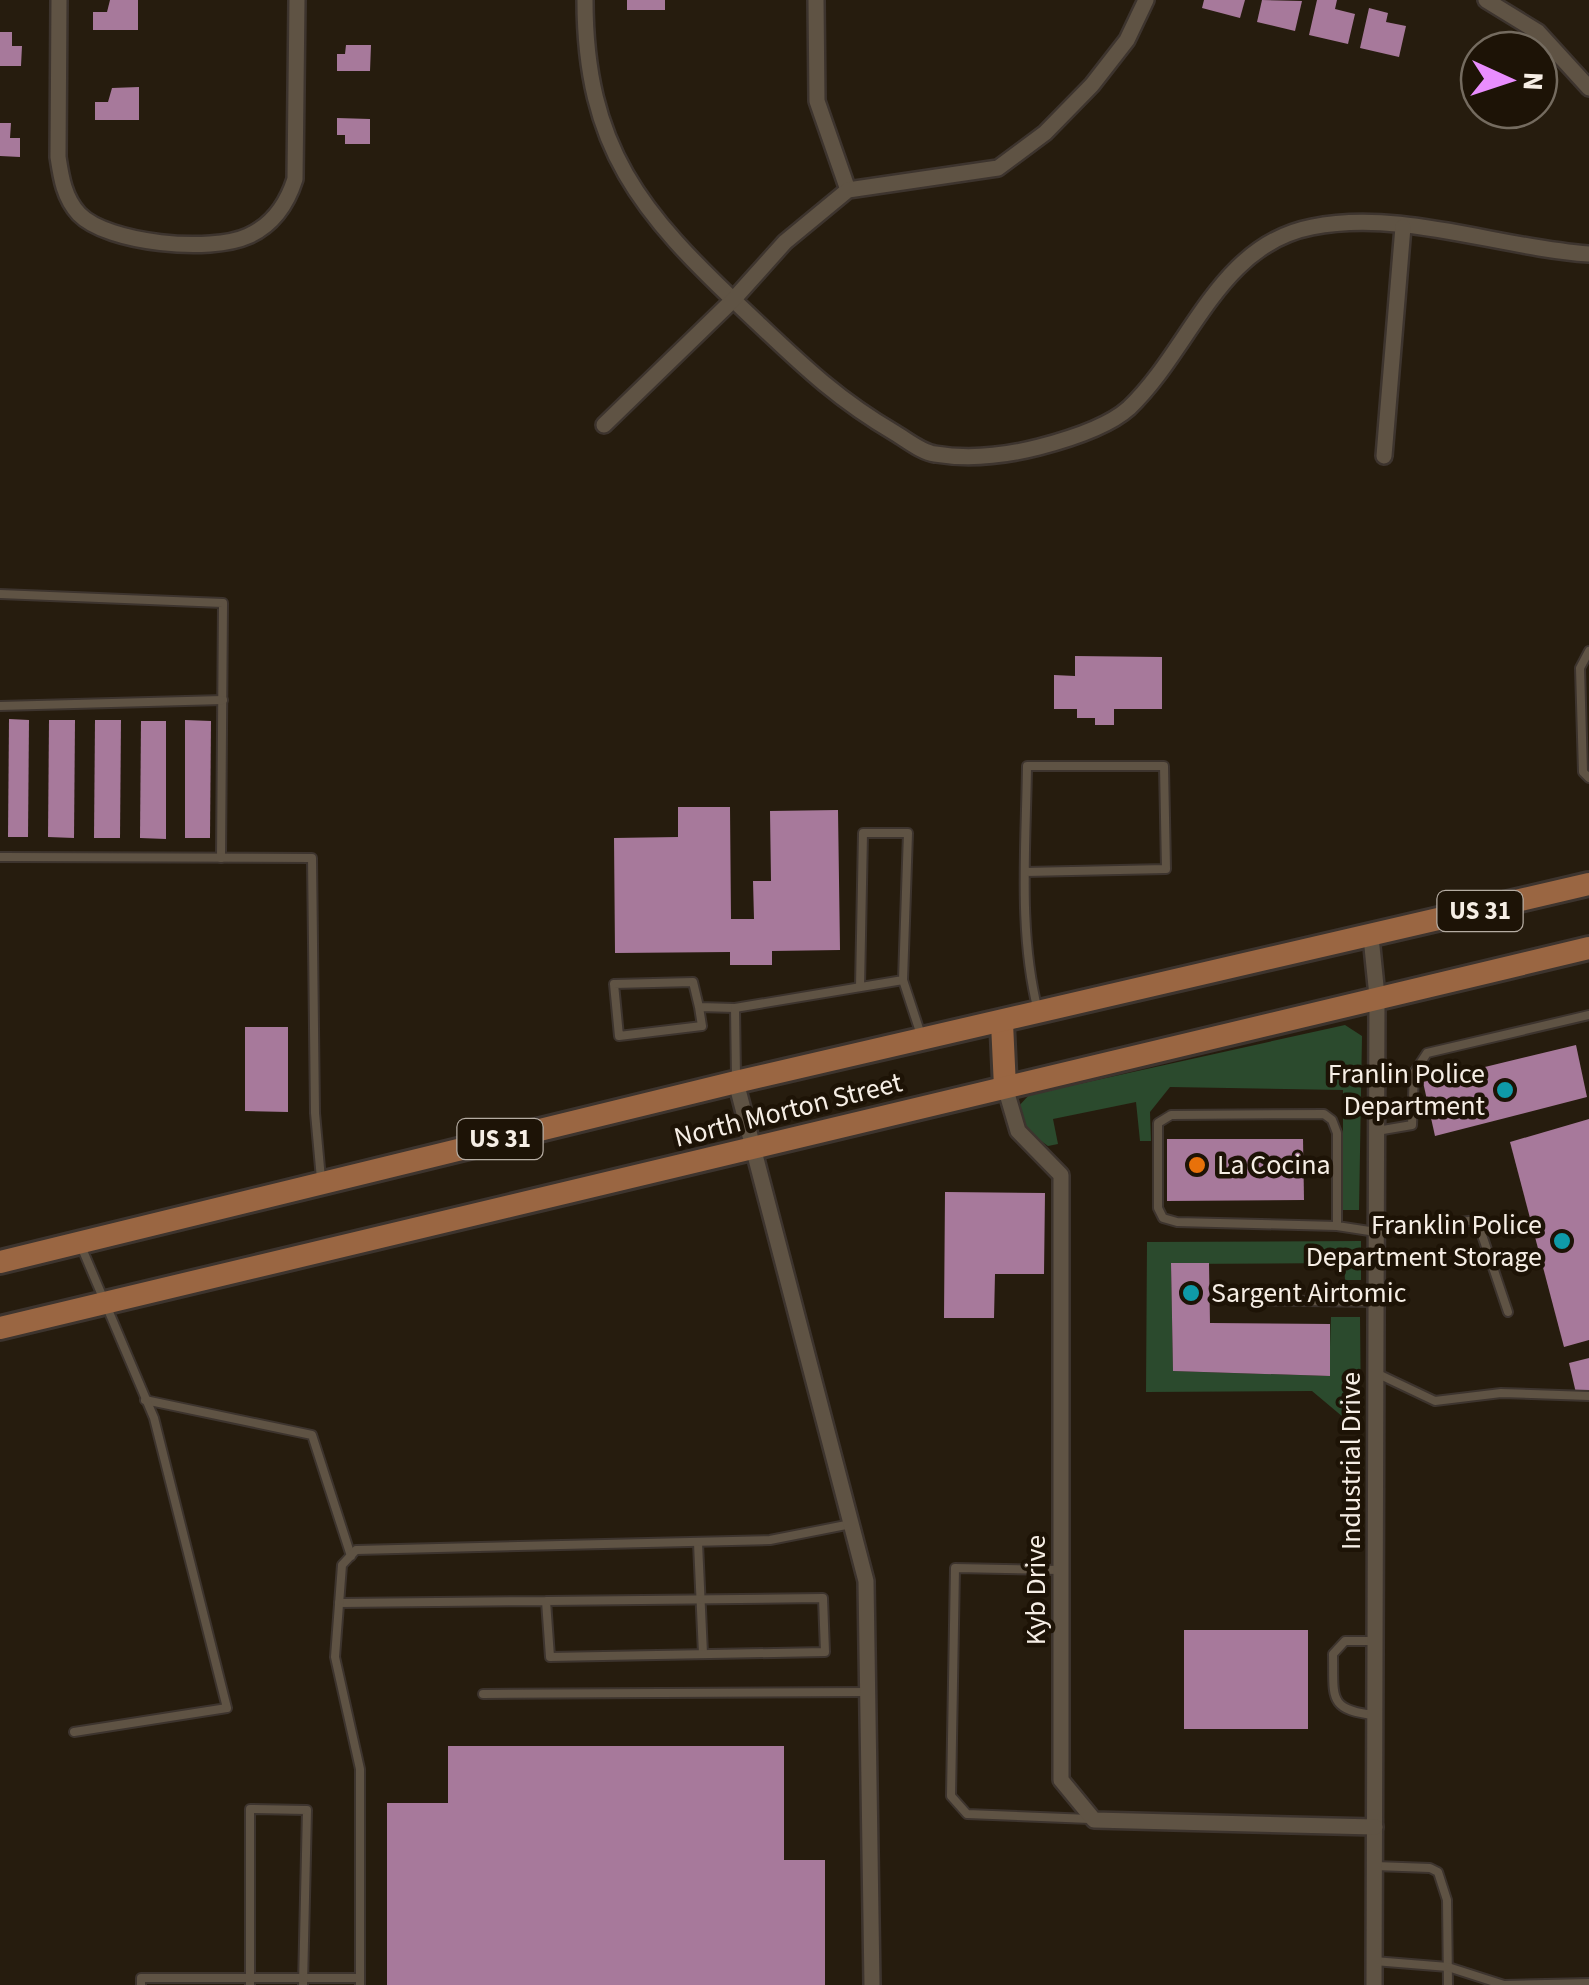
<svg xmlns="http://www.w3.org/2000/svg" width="1589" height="1985" font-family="'Source Sans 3',sans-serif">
  <rect width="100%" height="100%" fill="#261c0e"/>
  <g fill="#2b4a2d">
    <polygon points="1345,1025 1362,1036 1359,1210 1343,1210 1343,1090 1170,1087 1150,1112 1151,1141 1140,1141 1136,1102 1053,1119 1058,1144 1048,1146 1020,1126 1017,1108 1029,1095"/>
    <polygon points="1361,1241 1361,1280 1345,1280 1344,1263 1171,1264 1173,1371 1329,1376 1331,1317 1360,1317 1361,1418 1343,1417 1312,1391 1146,1392 1147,1242"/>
  </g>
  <g fill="#a7799b">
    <polygon points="110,0 138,0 138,30 93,30 93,12 107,12"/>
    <rect x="627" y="0" width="38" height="10"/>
    <polygon points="1204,0 1245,0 1240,18 1202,8"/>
    <polygon points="1262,0 1302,1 1295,31 1257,22"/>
    <polygon points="1317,0 1337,0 1335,9 1355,14 1348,44 1309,35"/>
    <polygon points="1369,8 1388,13 1386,22 1406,26 1399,57 1360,48"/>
    <polygon points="0,32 12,32 12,46 22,46 21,66 0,66"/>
    <polygon points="346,45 371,45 370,71 337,71 337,54 345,54"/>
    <polygon points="139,87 139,120 95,120 95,102 108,102 112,88"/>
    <polygon points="337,118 370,119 370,144 345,144 345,135 337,135"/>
    <polygon points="0,123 11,123 10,138 20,138 20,157 0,156"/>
    <polygon points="1075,656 1162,657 1162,709 1114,709 1114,725 1095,725 1095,718 1077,718 1077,709 1054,709 1054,675 1075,676"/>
    <polygon points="9,719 29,720 28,837 8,837"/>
    <polygon points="49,720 75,720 74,838 48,837"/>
    <polygon points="95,720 121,720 120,838 94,838"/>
    <polygon points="185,720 211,721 210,838 185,838"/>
    <polygon points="141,721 166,721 166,839 140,838"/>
    <polygon points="678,807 730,807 731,919 754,919 753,881 771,881 770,811 838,810 840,950 772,951 772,965 730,965 730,952 615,953 614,838 678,837"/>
    <polygon points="245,1027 288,1027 288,1112 245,1111"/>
    <polygon points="1576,1045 1587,1097 1435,1136 1423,1082"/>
    <polygon points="1589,1119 1589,1340 1564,1347 1510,1142"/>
    <polygon points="1167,1139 1303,1139 1304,1200 1167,1201"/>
    <polygon points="945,1192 1045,1193 1044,1274 995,1274 994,1318 944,1318"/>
    <polygon points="1171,1263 1209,1263 1210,1323 1330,1324 1330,1376 1173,1371"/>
    <polygon points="1589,1358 1589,1390 1576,1393 1569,1363"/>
    <rect x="1184" y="1630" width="124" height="99"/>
    <polygon points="448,1746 784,1746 784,1860 825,1860 825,1985 387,1985 387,1803 448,1803"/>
  </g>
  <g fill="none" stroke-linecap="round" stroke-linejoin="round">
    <g stroke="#3d342e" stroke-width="12">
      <g id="service">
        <polyline points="0,594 223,603 221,858"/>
        <polyline points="1589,651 1580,668 1583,772 1589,778"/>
        <polyline points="0,706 223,700"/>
        <polyline points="0,857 312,858 315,1113 321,1179"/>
        <path d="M1025,872l141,-3 -2,-103h-137c-1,81 -9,166 11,245"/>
        <polyline points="903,980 922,1038"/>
        <polyline points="699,1007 702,1026 619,1036 614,984 693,982 699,1007 735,1008"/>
        <polyline points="736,1077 735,1008 903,980 908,833 863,833 860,987"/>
        <polyline points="1377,1131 1412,1125 1414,1073 1427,1053 1589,1015"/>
        <polyline points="1337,1226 1337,1133 1332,1120 1324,1114 1171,1115 1158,1123 1158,1208 1163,1218 1177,1222 1337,1226 1376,1232 1477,1220 1508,1312"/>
        <polyline points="1239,1300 1376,1302"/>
        <polyline points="1376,1373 1435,1401 1501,1393 1589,1396"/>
        <polyline points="145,1400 312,1435 351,1556"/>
        <polyline points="698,1543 703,1654"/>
        <polyline points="1061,1570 955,1568 951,1796 967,1814 1090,1819"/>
        <polyline points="339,1603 546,1601 550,1657 825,1652 823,1598 546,1601"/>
        <polyline points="483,1694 869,1692"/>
        <path d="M1375,1715c-48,-5 -41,-18 -42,-61l12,-13h30"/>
        <polyline points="74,1732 227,1708 154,1418 81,1246"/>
        <polyline points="1375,1866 1430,1868 1438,1872 1447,1900 1448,1985"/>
        <polyline points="1374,1961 1448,1967 1504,1985 1589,1983"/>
        <polyline points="141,1985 141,1978 360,1978"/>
        <polyline points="250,1985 250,1809 307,1810 303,1985"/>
        <polyline points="360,1985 360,1769 335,1657 342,1565 356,1550 770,1540 851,1524"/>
      </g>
    </g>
    <g stroke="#3d342e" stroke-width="20">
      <g id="minor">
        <path d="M59,0l-1,157c3,20 6,41 21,57 29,30 132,39 169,22 25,-11 39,-32 47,-57l2,-179"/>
        <path d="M585,0c0,148 56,213 159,310 52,49 89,87 151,123 12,7 26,19 40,21 36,6 69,2 104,-7 27,-7 69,-20 90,-39 62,-59 89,-163 183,-181 90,-18 187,21 277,27"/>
        <polyline points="816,0 817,101 848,190"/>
        <polyline points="1486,0 1538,32 1589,88"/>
        <polyline points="604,425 733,300 785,242 848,190 998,168 1045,133 1092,85 1127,40 1146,0"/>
        <polyline points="1384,456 1403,227"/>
        <polyline points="1371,937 1377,996 1374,1985"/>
        <polyline points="736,1082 866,1581 872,1985"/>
        <polyline points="1005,1087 1018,1131 1061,1175 1061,1780 1094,1820 1375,1827"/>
      </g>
    </g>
    <g stroke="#3d342e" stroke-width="28">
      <g id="primary">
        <polyline points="1002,1023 1005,1087"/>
        <polyline points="0,1262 736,1082 1589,884"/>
        <polyline points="0,1328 1589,948"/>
      </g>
    </g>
    <use href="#service" stroke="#5f5344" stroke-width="8"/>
    <use href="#minor" stroke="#5f5344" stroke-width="15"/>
    <use href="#primary" stroke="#9a6642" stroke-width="22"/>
  </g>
  <g fill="#0f9aa8" stroke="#1d1306" stroke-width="4">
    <circle cx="1505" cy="1090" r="10"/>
    <circle cx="1562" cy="1241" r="10"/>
    <circle cx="1191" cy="1293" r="10"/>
  </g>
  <circle fill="#e8710a" stroke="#1d1306" stroke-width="4" cx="1197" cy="1165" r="10"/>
  <g text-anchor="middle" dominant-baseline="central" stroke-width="9" stroke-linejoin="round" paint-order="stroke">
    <g fill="#1d1306" stroke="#b5aca2" stroke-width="2.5">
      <rect x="1437.5" y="891" width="85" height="40" rx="8"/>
      <rect x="457.5" y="1119" width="85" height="40" rx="8"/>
    </g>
    <g font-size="25" font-weight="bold" fill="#f6eee5">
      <text x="1480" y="911">US 31</text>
      <text x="500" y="1139">US 31</text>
    </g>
    <g font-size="28" fill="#f6eee5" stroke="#1d1306" text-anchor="end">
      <text x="1485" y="1074">Franlin Police<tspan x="1485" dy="32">Department</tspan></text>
      <text x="1217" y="1165" text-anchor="start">La Cocina</text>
      <text x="1542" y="1225">Franklin Police<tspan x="1542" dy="32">Department Storage</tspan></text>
      <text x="1211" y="1293" text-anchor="start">Sargent Airtomic</text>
    </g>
    <g font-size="28" fill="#f6eee5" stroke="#1d1306">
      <text transform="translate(788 1110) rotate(-14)">North Morton Street</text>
      <text transform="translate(1351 1461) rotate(-90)">Industrial Drive</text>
      <text transform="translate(1036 1590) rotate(-90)">Kyb Drive</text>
    </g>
  </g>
  <g transform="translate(1509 80) rotate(93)"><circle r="48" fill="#1d1306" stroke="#746b5f" stroke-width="2.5"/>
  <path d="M0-8L18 38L0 25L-18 38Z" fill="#e98dfe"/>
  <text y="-15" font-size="28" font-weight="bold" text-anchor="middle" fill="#f6eee5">N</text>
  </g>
</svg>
